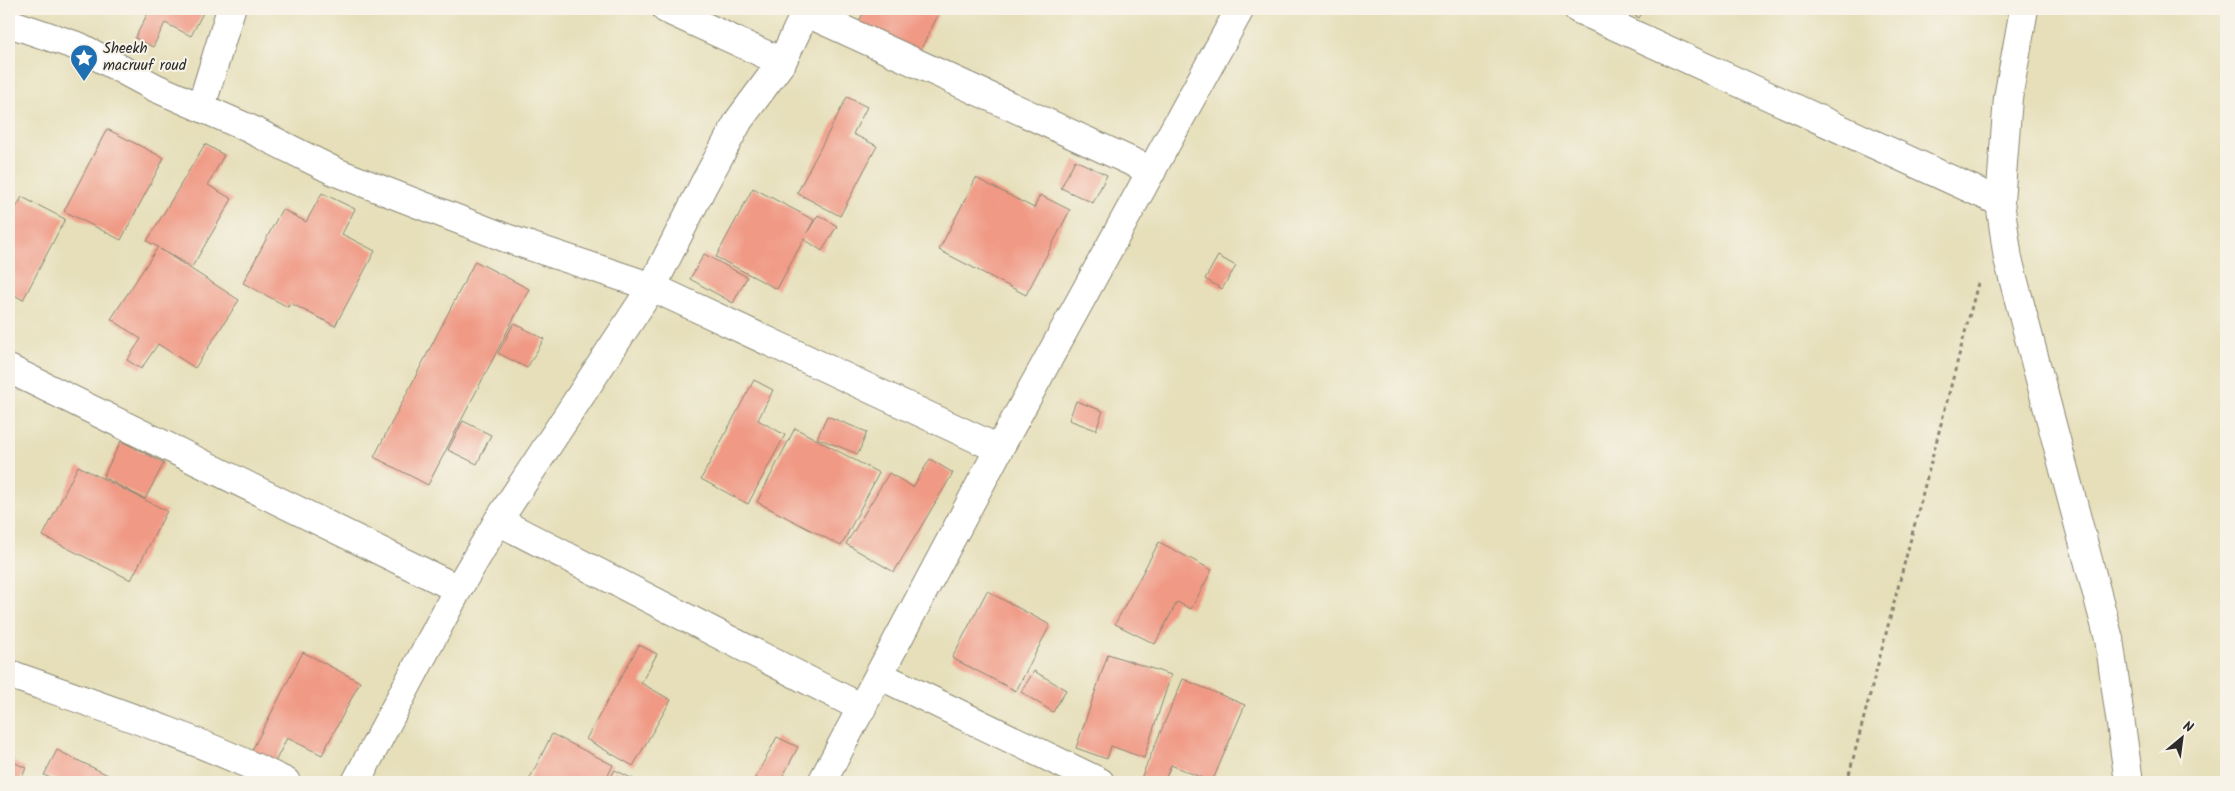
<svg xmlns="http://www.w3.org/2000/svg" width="2235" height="791" font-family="Kalam,sans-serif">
  <rect width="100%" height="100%" fill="#f7f3e8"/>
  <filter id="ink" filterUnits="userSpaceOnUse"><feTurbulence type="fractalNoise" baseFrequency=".02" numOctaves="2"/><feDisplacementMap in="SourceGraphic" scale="10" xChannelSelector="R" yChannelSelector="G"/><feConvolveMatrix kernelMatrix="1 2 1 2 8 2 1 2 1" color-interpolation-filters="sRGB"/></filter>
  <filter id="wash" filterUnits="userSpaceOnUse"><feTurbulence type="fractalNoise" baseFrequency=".0096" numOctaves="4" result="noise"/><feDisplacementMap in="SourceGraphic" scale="20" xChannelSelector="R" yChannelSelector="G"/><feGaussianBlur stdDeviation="1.12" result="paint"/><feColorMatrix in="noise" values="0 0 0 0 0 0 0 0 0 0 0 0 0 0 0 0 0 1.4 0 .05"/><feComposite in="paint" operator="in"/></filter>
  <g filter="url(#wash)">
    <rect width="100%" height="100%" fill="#e6dfba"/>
    <g id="blocks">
      <g fill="#f09a85">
        <polygon points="150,9 205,9 191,36 165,23 153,47 135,38"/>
        <polygon points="865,9 941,9 919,53 858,24"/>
        <polygon points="1623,9 1644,9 1639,18"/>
        <polygon points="847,97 867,107 853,134 877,146 840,216 797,193"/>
        <polygon points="107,129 164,158 121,240 64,211"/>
        <polygon points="205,144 224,155 208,185 232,199 192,267 160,249 239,300 195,368 158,344 141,369 127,360 141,339 111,319 158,247 147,241"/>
        <polygon points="1075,160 1107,175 1093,203 1061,188"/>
        <polygon points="976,178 1034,208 1040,195 1070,210 1026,295 939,250"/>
        <polygon points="753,188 814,220 807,233 818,215 837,226 822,251 804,239 777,289 716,257"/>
        <polygon points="322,193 355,209 342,234 375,251 335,326 290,303 288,307 243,283 282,209 306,222"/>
        <polygon points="22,197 65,219 23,300 9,292 9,221"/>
        <polygon points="704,254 747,277 733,303 690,279"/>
        <polygon points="1218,256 1236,266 1222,289 1205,279"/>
        <polygon points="475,261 529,289 428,485 374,457"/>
        <polygon points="514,323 544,339 527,368 498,353"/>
        <polygon points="754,380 773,390 758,420 785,435 748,504 701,479"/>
        <polygon points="1076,401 1103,411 1096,430 1069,420"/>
        <polygon points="827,416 867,432 858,454 817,438"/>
        <polygon points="463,421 491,435 477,464 448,450"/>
        <polygon points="795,428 879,473 841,546 757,502"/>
        <polygon points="121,441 164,463 145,499 103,477"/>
        <polygon points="930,459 953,473 894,572 846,544 889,473 913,487"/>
        <polygon points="78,466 167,511 131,580 43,536"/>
        <polygon points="1159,542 1212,570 1191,609 1177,602 1155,644 1115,624"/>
        <polygon points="987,591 1050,625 1016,691 952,658"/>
        <polygon points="639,645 657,654 641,683 671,700 633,766 586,739"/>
        <polygon points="303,652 360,682 322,755 287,738 274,764 251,752"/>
        <polygon points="1108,654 1171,675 1144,758 1111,746 1107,759 1076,748"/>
        <polygon points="1034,671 1066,690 1053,712 1021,692"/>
        <polygon points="1183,679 1245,705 1212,782 1171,765 1164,782 1150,782 1141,778"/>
        <polygon points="552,734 613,765 605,782 528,782"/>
        <polygon points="777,737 798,747 780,782 753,782"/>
        <polygon points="57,750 114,778 111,782 59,782 44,775"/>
        <polygon points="9,760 26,768 20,782 9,782"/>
        <polygon points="615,770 639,782 608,782"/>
      </g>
    </g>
  </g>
  <g filter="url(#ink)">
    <use href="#blocks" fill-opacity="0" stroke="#888572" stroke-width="1"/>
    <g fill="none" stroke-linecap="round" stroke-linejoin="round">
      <g stroke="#888572" stroke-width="30">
        <g id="minor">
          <polyline points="666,9 782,62"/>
          <polyline points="1578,9 2000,202"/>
          <polyline points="2024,9 2008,98 2000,202 2008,259 2109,639 2129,782"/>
          <polyline points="805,12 1152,171"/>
          <polyline points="9,23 80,47 156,88 248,128 336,172 506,238 652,287 999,449"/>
          <polyline points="201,107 231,9"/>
          <polyline points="9,369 458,589"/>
          <polyline points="498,521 862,708"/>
          <path d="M9,674c93,33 188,64 277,108"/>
          <polyline points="879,675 1100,782"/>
          <polyline points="356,782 458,589 498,521 652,287 704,184 739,120 782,62 807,9"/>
          <polyline points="822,782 999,449 1240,9"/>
        </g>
      </g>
      <polyline stroke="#888572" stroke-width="3" stroke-dasharray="4 4" stroke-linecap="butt" points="1847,782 1978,283"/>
      <use href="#minor" stroke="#fff" stroke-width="28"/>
    </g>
  </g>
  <defs>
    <g id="sight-pin" transform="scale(1.4375)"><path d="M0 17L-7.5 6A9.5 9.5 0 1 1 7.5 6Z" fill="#1f6fb2" stroke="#f7f3e8"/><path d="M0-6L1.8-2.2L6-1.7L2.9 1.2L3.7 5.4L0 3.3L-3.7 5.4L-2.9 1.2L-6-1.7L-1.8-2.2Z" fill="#fff"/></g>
  </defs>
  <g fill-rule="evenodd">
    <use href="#sight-pin" x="84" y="58"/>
  </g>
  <g text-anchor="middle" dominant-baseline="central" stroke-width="4" stroke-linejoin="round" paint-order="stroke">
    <g font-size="15" fill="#2b2b2b" stroke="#f7f3e8" text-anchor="start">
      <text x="103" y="49">Sheekh<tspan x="103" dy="17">macruuf roud</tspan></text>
    </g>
  </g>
  <rect width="2235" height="791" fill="none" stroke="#f7f3e8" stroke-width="30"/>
  <g transform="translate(2182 738) rotate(29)" stroke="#f7f3e8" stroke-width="4" paint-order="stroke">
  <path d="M0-4L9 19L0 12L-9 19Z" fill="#2b2b2b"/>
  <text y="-8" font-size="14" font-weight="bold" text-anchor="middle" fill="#2b2b2b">N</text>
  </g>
</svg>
